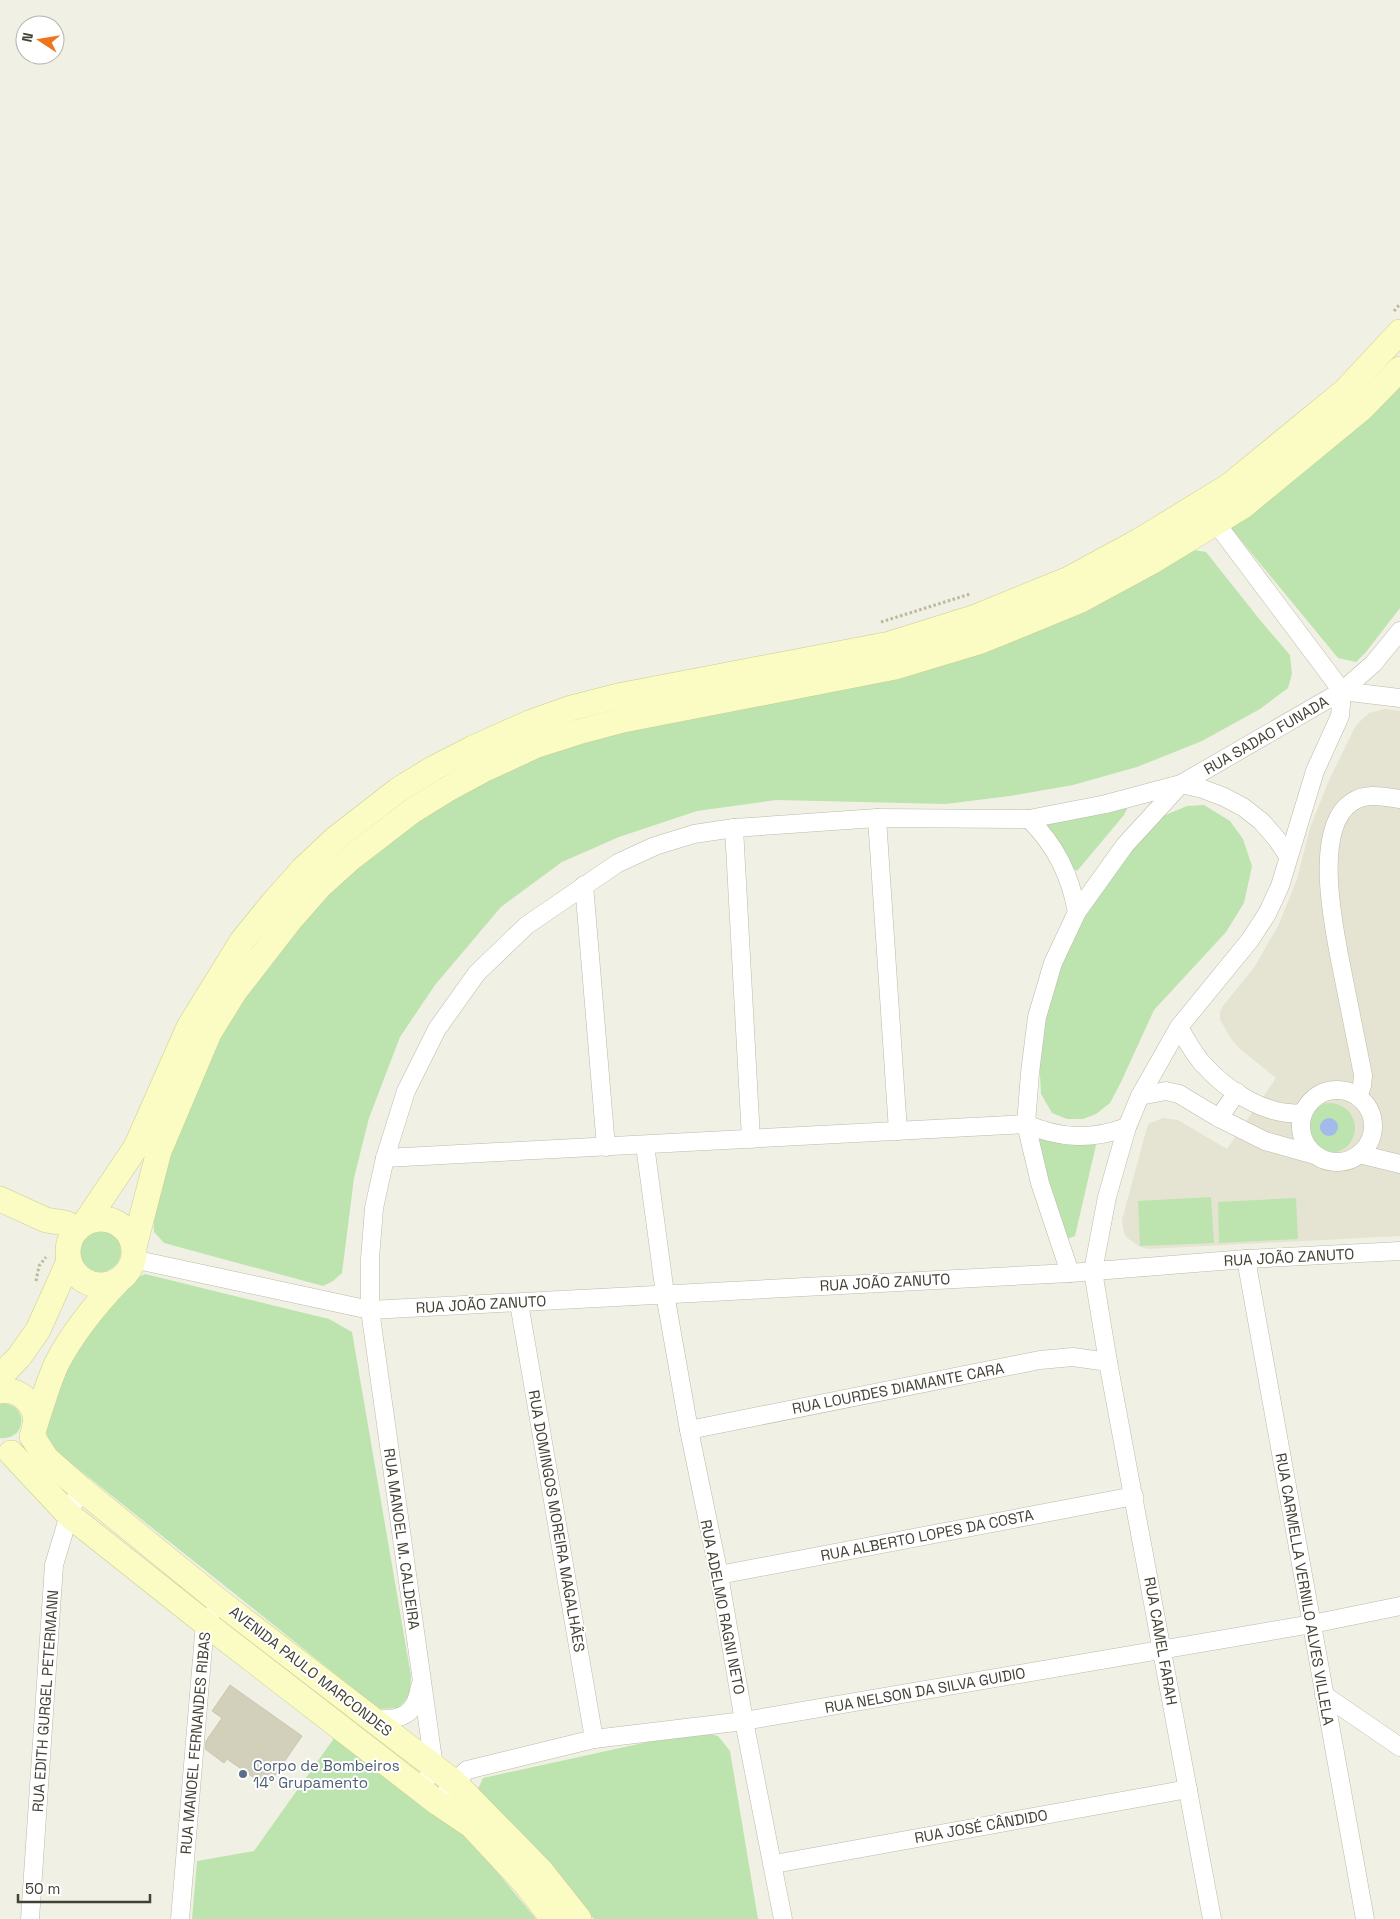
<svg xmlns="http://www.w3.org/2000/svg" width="1400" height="1919" font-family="'Space Grotesk',sans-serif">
  <rect width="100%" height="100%" fill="#f1f0e4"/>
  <polygon fill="#e5e4d2" points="1385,709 1400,711 1400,1236 1148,1249 1140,1247 1126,1237 1123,1229 1122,1220 1148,1124 1163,1118 1178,1120 1227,1149 1276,1078 1240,1049 1232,1040 1220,1020 1220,1012 1223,1006 1255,966 1279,924 1297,879 1310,828 1329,780 1356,725 1369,713"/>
  <g fill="#bde4ae">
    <polygon points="1400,383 1400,608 1366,652 1356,662 1338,658 1230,527 1275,495 1332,449"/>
    <polygon points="1188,549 1206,552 1260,620 1290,655 1292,674 1288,688 1260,709 1202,741 1137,767 1073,785 1010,796 946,804 776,800 697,811 619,837 562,862 501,907 435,985 400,1037 369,1118 354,1178 342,1273 333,1281 323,1286 164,1243 154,1232 153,1203 179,1122 216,1041 264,967 325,896 424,810 554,745"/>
    <polygon points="1124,804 1127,809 1124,815 1077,871 1070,866 1045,826 1046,821"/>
    <polygon points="1204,805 1230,821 1243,839 1252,866 1244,903 1226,932 1154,1010 1121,1082 1110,1103 1096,1114 1083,1119 1067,1119 1052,1113 1041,1094 1039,1057 1045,1009 1076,921 1132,844 1161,817 1187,806"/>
    <circle cx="1330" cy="1128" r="25"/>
    <path d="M1035,1134c19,8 36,13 57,7l4,4 -21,91 -8,3 -11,-19z"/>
    <polygon points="1211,1197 1214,1243 1140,1246 1138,1201"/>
    <polygon points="1296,1198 1298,1239 1219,1243 1218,1202"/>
    <circle cx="100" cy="1251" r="21"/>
    <polygon points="145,1274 329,1319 352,1332 411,1676 410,1696 398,1708 379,1709 52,1448 43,1424 57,1376 122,1286"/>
    <path d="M0,1403c30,0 27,38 0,35z"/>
    <polygon points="698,1731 718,1736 730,1751 758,1919 594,1919 540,1856 478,1789 483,1778"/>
    <polygon points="337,1734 457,1829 489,1862 536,1919 192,1919 197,1861 254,1851"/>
  </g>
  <circle fill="#a2baec" cx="1329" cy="1127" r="9"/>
  <polygon fill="#d2cfba" stroke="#ccc8ad" points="230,1685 302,1736 267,1787 227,1759 224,1763 205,1749 206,1741 222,1718 212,1711"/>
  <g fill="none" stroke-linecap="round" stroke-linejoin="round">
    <g stroke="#bcbaa7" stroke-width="19">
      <g id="street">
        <polyline points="1210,515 1342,691"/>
        <polyline points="1342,691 1400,698"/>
        <polyline points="877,818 898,1131"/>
        <path d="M1029,819c27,27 41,56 48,93"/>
        <polyline points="734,828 751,1139"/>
        <polyline points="584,885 606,1147"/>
        <path d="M1179,1027c7,13 14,25 23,36 24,27 64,54 101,50"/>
        <circle cx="1337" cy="1126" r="36"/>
        <polyline points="1140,1096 1166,1091 1179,1094 1219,1118 1265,1141 1315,1155"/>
        <path d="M1358,1096l4,-10 1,-11c-6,-30 -12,-60 -18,-90 -8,-42 -36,-155 7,-183 15,-10 32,-5 48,-3"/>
        <polyline points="1219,1118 1237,1092"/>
        <polyline points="645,1145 665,1294 689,1430 719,1575 744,1721 783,1919"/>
        <polyline points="1359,1154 1400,1164"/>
        <path d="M385,1158l641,-34c35,15 66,16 101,3"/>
        <polyline points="133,1259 370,1310 1070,1273 1246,1259 1400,1251"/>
        <polyline points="1246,1259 1365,1919"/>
        <polyline points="1070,1273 1040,1183 1026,1124 1030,1073 1037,1017 1053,963 1077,912 1125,845 1181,784 1342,691 1373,664 1400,631"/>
        <polyline points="519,1303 594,1739"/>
        <polyline points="689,1430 1040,1360 1073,1357 1108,1362"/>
        <polyline points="719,1575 1134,1496"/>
        <polyline points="1324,1695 1400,1747"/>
        <path d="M372,1719c28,2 44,-3 48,-33"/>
        <polyline points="420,1790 434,1767 370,1310 370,1259 374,1208 385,1158 406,1091 437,1029 477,973 527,925 618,863 655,846 694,834 734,828 877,818 1029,819 1106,804 1181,784 1203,789 1224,797 1243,807 1261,821 1276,838 1288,856"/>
        <polyline points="447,1791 454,1782 467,1770 594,1739 744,1721 1312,1624 1400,1606"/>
        <polyline points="774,1864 1188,1789"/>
        <polyline points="30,1919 54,1565 69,1515 80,1488"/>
        <polyline points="180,1919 205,1623 210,1616"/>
        <polyline points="1212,1919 1108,1362 1093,1271 1107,1197 1127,1127 1140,1096 1179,1027 1250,940 1267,914 1280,886 1315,771 1340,716 1342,691"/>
      </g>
    </g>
    <g stroke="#cccc92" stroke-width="26">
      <g id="secondary">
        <polyline points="0,1199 46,1220 65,1223 77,1229"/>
        <circle cx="101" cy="1252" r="33"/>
        <polyline points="85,1223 136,1147 189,1027 242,941 272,904 303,869 335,839 398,790 434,768 473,748 529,723 571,708 618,696 890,644 973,618 1069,579 1139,541 1229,486 1345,391 1400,332"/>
        <polyline points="134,1247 159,1151 209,1033 235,991 290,920 320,886 351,858 412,811 446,790 483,770 537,745 578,732 623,720 895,667 981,641 1079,601 1151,562 1243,506 1362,408 1400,369"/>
        <polyline points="0,1377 19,1357 38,1330 69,1261"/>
        <path d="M0,1391c21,-4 41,18 34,38"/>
        <path d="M35,1425c7,-20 13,-43 22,-62 16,-31 39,-59 63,-84"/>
        <polyline points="32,1436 46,1458 80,1488 220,1602 454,1782 541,1871 579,1919"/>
        <polyline points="11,1453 69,1515 205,1623 438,1803 472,1826 526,1884 553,1919"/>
      </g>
    </g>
    <g stroke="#bdba99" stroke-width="3" stroke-dasharray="2.5 2.5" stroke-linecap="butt">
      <polyline points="1394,311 1400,304"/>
      <polyline points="881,622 970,594"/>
      <polyline points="36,1281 39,1266 46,1257"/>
    </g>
    <use href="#street" stroke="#fff" stroke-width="18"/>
    <use href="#secondary" stroke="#fbfcc3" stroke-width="25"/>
  </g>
  <circle fill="#5c6f8a" stroke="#fff" stroke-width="2" cx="243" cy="1774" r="5"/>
  <g text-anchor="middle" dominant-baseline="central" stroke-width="4" stroke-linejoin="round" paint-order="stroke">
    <g font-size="15" fill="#434134" stroke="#fff">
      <text transform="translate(1266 735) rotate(-30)">RUA SADAO FUNADA</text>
      <text transform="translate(1289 1257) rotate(-3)">RUA JOÃO ZANUTO</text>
      <text transform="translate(885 1282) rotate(-3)">RUA JOÃO ZANUTO</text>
      <text transform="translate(481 1304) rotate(-3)">RUA JOÃO ZANUTO</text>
      <text transform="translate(898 1388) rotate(-11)">RUA LOURDES DIAMANTE CARA</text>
      <text transform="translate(557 1521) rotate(80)">RUA DOMINGOS MOREIRA MAGALHÃES</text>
      <text transform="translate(927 1535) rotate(-11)">RUA ALBERTO LOPES DA COSTA</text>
      <text transform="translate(402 1539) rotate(82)">RUA MANOEL M. CALDEIRA</text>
      <text transform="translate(1305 1589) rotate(80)">RUA CARMELLA VERNILO ALVES VILLELA</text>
      <text transform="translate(723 1607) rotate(79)">RUA ADELMO RAGNI NETO</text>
      <text transform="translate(1161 1641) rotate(80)">RUA CAMEL FARAH</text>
      <text transform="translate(311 1671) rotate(38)">AVENIDA PAULO MARCONDES</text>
      <text transform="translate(925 1690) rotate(-10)">RUA NELSON DA SILVA GUIDIO</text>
      <text transform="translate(45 1701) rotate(-86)">RUA EDITH GURGEL PETERMANN</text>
      <text transform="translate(195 1743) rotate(-85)">RUA MANOEL FERNANDES RIBAS</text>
      <text transform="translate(981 1826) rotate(-10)">RUA JOSÉ CÂNDIDO</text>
    </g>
    <g font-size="15" fill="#4e5e75" stroke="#fff" text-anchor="start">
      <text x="253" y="1765">Corpo de Bombeiros<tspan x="253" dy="17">14° Grupamento</tspan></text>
    </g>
  </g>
  <g transform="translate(40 40) rotate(282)"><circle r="24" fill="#ffffff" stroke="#b4b3ae"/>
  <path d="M0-4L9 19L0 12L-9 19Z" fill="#f0741c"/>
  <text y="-8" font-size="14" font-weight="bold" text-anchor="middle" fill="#434134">N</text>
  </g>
  <path d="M18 1894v8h132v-8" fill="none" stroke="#434134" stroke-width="2.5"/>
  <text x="25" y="1894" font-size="15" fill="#434134" stroke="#ffffff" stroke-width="4" paint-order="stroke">50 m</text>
</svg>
